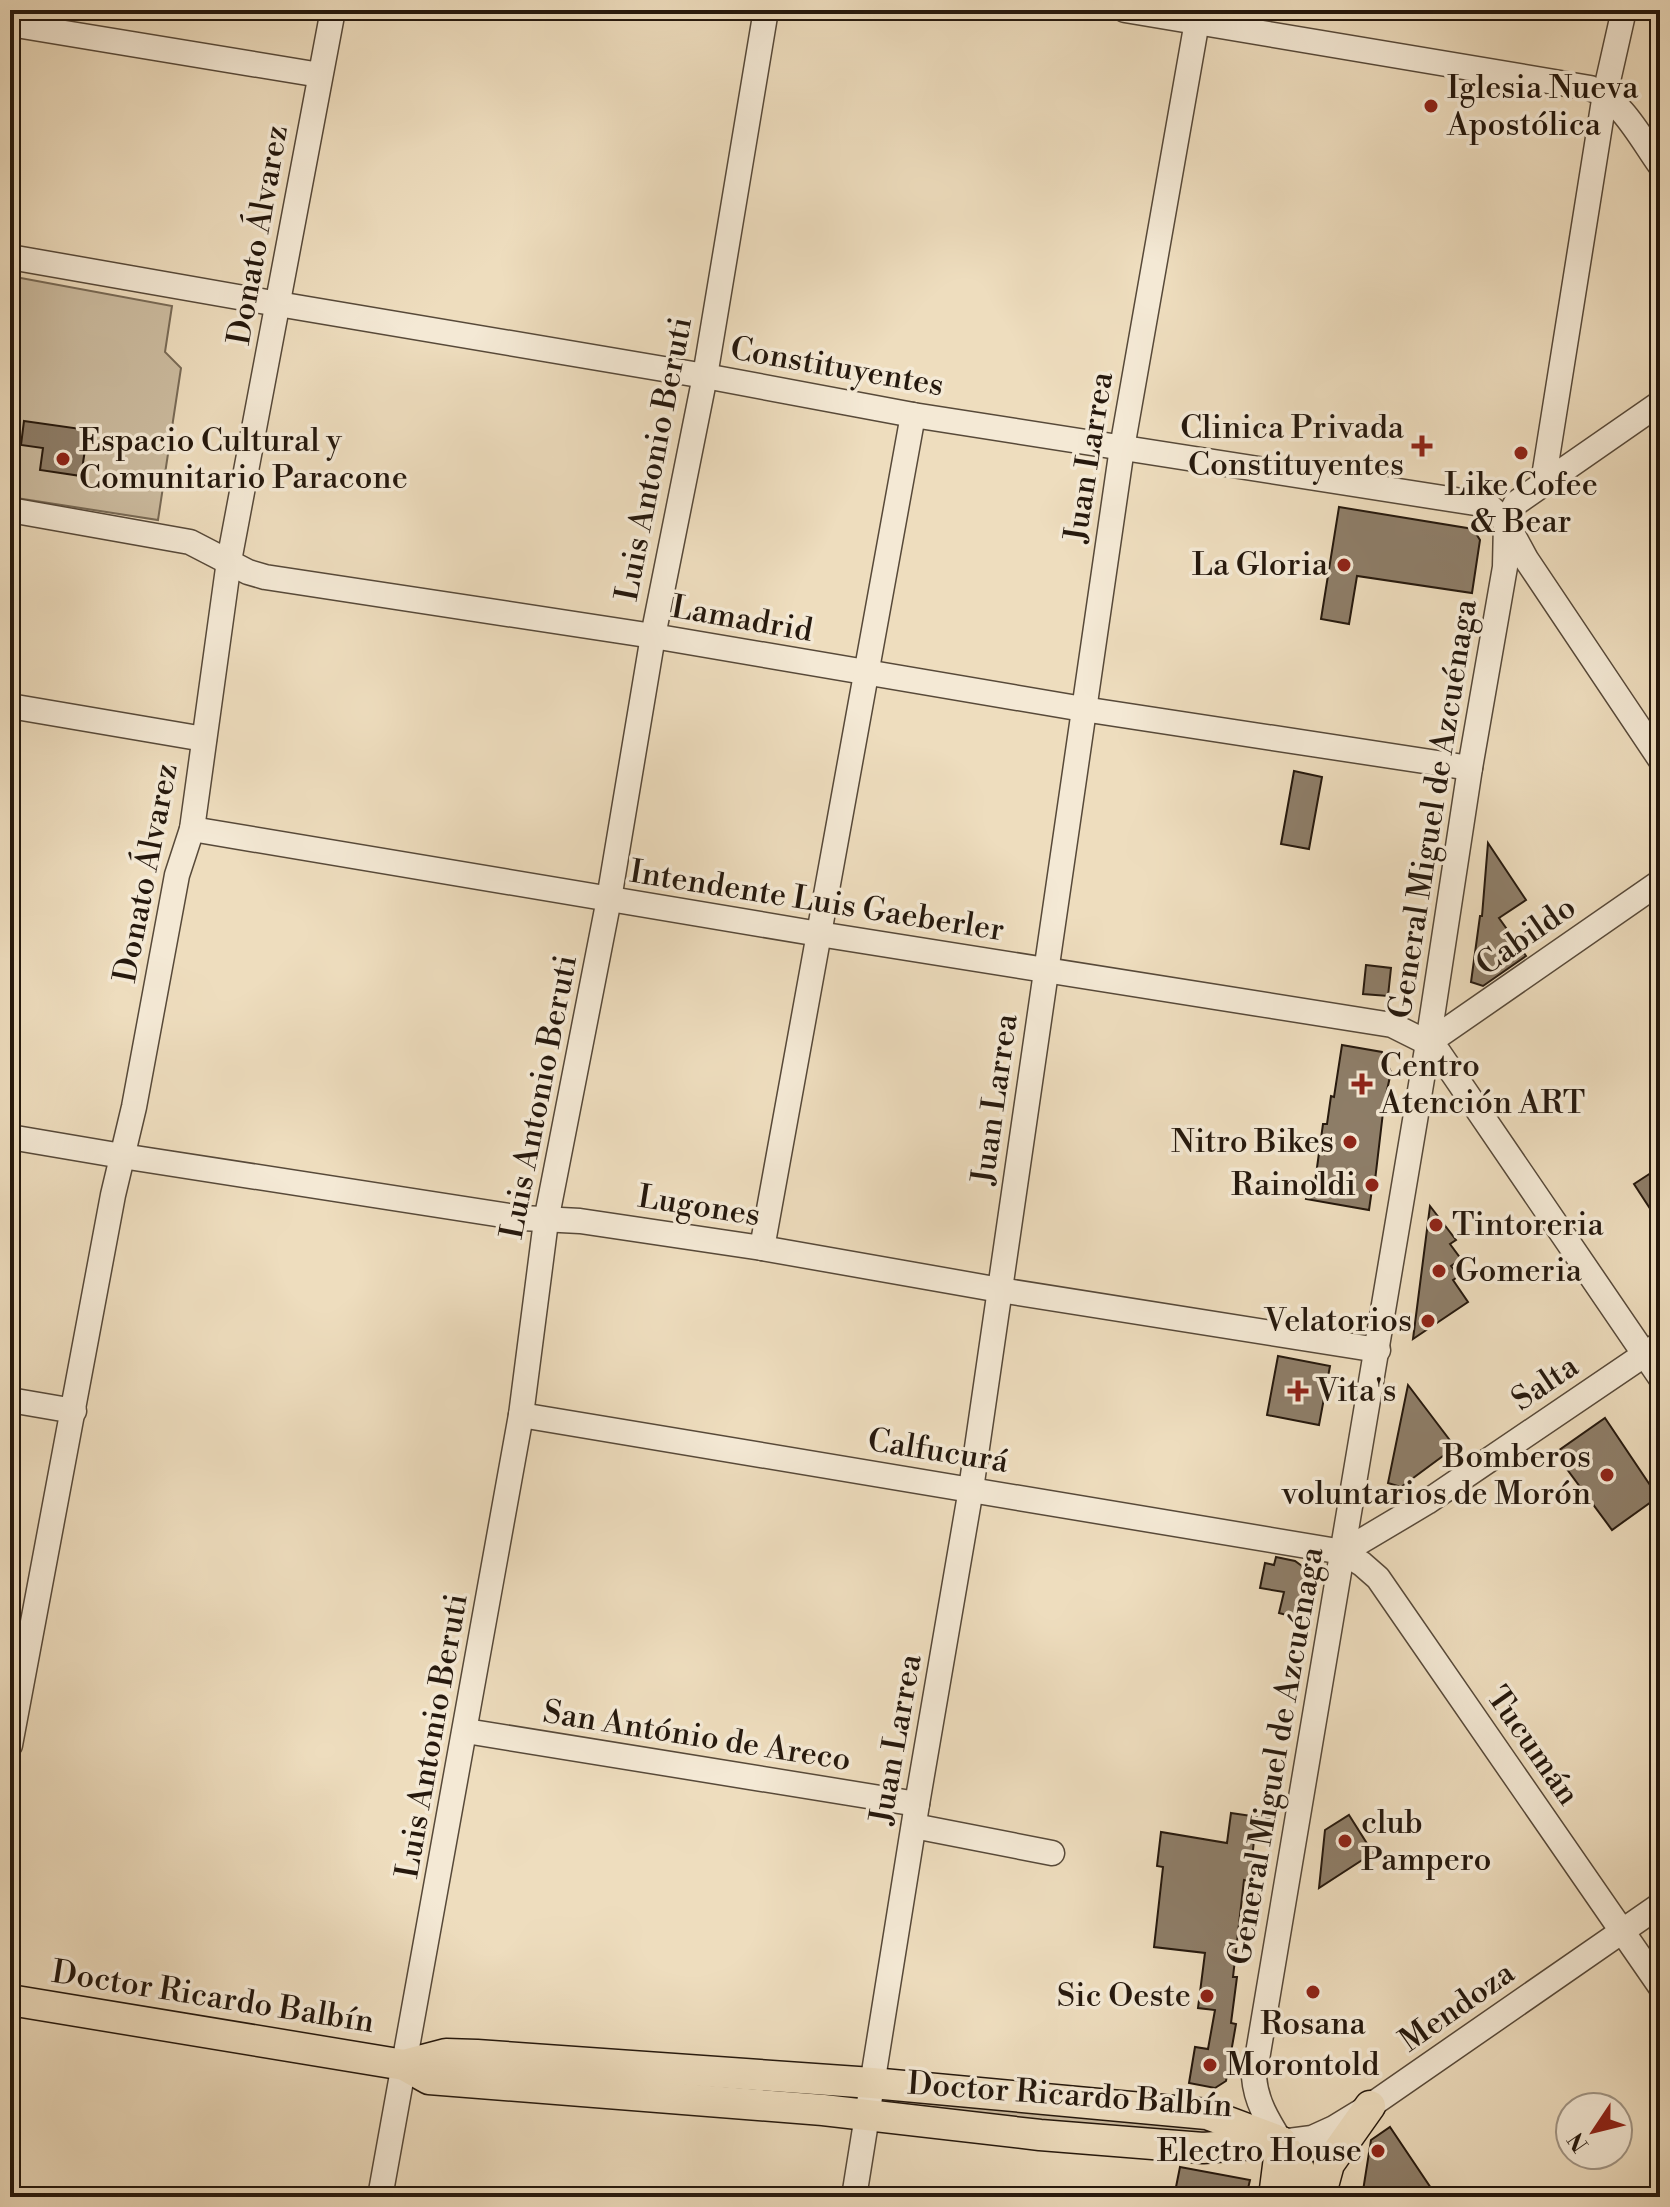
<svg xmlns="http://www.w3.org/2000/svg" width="1670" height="2207" font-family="'Libre Bodoni',serif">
  <rect width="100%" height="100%" fill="#eeddbe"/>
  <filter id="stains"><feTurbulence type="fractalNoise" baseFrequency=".0025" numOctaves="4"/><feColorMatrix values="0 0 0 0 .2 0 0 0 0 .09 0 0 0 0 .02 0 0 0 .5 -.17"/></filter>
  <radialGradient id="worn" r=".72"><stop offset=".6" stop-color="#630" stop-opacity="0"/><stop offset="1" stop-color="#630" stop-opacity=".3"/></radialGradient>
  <g fill="#ccbca0" stroke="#786a56" stroke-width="2">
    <polygon points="10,276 172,306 165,352 181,368 158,520 10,497"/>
    <polygon points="895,2097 1197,2124 1210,2130 1211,2133 1197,2138 892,2106"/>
  </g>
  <g fill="#8e7e69" stroke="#25180d" stroke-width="2">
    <polygon points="24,421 88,430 81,476 40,470 43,448 21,445"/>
    <polygon points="1339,507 1473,529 1480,540 1472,593 1357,576 1349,624 1321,619"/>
    <polygon points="1294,771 1322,777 1309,849 1281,844"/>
    <polygon points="1488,843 1526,900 1499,918 1526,956 1483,986 1471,982 1480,916 1482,916"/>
    <polygon points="1366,965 1391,968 1388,996 1363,994"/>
    <polygon points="1342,1045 1382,1052 1391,1072 1384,1104 1374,1189 1372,1189 1369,1210 1306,1199 1310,1181 1315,1182 1323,1124 1327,1124 1331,1096 1334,1097"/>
    <polygon points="1660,1167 1660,1224 1634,1184"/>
    <polygon points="1430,1206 1456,1240 1450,1244 1461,1259 1451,1266 1459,1276 1453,1280 1468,1302 1413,1339"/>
    <polygon points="1278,1356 1330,1366 1319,1425 1267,1415"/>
    <polygon points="1408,1385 1455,1447 1401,1487 1388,1483"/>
    <polygon points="1605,1418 1658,1497 1612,1530 1555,1453"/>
    <polygon points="1276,1557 1295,1561 1306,1569 1308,1579 1310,1580 1308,1596 1304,1595 1298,1618 1279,1613 1284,1592 1260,1588 1265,1563 1274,1565"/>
    <polygon points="1231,1813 1272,1819 1269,1842 1254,1840 1250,1881 1244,1880 1233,1977 1237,1977 1231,2023 1236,2024 1226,2081 1215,2088 1189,2083 1195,2047 1208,2049 1215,2010 1198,2008 1205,1953 1154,1947 1163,1867 1157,1866 1161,1832 1227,1843"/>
    <polygon points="1349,1815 1373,1853 1319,1888 1325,1830"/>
    <polygon points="1390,2127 1437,2197 1362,2197 1371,2140"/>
    <polygon points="1180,2167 1250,2180 1246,2197 1174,2197"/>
  </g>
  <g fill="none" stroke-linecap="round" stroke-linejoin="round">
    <g stroke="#574939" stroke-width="27">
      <g id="minor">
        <path d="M1125,10l465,78c32,12 50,49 70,77"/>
        <polyline points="10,24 320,75"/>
        <polyline points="10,257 278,304 705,376 913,415 1488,505 1506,522 1526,559 1660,759"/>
        <path d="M1660,403l-144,100 -10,19 -1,45 -35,201 -42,275 -174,1034c2,25 14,44 27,65l31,-4 22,-10 36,-22 290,-201"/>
        <polyline points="1543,483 1605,94 1624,10"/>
        <polyline points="10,510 190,542 248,572 265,577 653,636 1083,709 1470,768"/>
        <polyline points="10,706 204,739"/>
        <polyline points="192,829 819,934 1392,1025 1428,1043 1439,1053 1660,1377"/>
        <polyline points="1428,1043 1660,882"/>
        <polyline points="10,1137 122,1156 522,1218 580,1221 762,1248 1000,1290 1378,1350"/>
        <polyline points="762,1248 913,415"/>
        <polyline points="10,1400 74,1411"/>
        <polyline points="521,1415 1343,1552 1362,1564 1378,1578 1660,1986"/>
        <polyline points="1343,1552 1427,1502 1660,1344"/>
        <polyline points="466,1731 917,1804"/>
        <polyline points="10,1745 113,1195 134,1107 177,875 192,829 229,561 333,10"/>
        <polyline points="914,1826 1052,1853"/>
        <polyline points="380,2197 521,1415 546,1221 609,899 653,636 705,376 766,10"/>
        <polyline points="854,2197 917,1804 971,1489 1122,448 1199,10"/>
      </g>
    </g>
    <g stroke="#25180d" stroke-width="33">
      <g id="major">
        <polyline points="10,2000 404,2065 429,2079 823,2110 1040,2135 1203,2148 1281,2142"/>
        <polyline points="404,2065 446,2054 477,2055 872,2083 1207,2114 1274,2139"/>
        <polyline points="1281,2142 1299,2169 1305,2197"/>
        <polyline points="1274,2197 1281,2142"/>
        <polyline points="1320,2197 1329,2164 1370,2106"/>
      </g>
    </g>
    <use href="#minor" stroke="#f4e9d5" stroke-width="24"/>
    <use href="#major" stroke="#eeddbe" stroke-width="30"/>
  </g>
  <g fill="#8f2418" stroke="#f4e9d5" stroke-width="3">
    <circle cx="1431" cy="106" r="8"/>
    <path d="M1418 434h8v8h8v8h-8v8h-8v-8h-8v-8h8z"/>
    <circle cx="1521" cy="453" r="8"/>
    <circle cx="63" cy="459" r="8"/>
    <circle cx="1344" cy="565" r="8"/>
    <path d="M1358 1072h8v8h8v8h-8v8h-8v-8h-8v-8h8z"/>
    <circle cx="1350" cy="1142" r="8"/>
    <circle cx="1372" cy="1185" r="8"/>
    <circle cx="1436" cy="1225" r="8"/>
    <circle cx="1439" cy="1271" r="8"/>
    <circle cx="1428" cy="1321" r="8"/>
    <path d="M1294 1379h8v8h8v8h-8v8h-8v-8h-8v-8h8z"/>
    <circle cx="1607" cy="1475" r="8"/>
    <circle cx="1345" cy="1841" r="8"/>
    <circle cx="1313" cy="1992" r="8"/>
    <circle cx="1207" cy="1996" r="8"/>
    <circle cx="1210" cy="2065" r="8"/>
    <circle cx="1378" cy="2151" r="8"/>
  </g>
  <g text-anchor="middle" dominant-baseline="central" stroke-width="7" stroke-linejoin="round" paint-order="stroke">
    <g font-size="32" fill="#25180d" stroke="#f4e9d5" text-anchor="start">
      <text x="1447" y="88">Iglesia Nueva<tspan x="1447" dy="37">Apostólica</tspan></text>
      <text x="1404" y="428" text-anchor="end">Clinica Privada<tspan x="1404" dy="37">Constituyentes</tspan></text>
      <text x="79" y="441">Espacio Cultural y<tspan x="79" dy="37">Comunitario Paracone</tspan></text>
      <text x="1521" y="485" text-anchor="middle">Like Cofee<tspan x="1521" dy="37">&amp; Bear</tspan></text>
      <text x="1328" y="565" text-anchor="end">La Gloria</text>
      <text x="1380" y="1066">Centro<tspan x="1380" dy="37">Atención ART</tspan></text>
      <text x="1334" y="1142" text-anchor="end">Nitro Bikes</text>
      <text x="1356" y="1185" text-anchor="end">Rainoldi</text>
      <text x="1452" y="1225">Tintoreria</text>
      <text x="1455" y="1271">Gomeria</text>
      <text x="1412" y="1321" text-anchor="end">Velatorios</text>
      <text x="1316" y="1391">Vita's</text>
      <text x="1591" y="1457" text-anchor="end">Bomberos<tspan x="1591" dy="37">voluntarios de Morón</tspan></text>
      <text x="1361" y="1823">club<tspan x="1361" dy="37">Pampero</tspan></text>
      <text x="1191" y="1996" text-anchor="end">Sic Oeste</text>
      <text x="1313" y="2024" text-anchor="middle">Rosana</text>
      <text x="1226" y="2065">Morontold</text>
      <text x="1362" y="2151" text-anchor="end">Electro House</text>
    </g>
    <g font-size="32" fill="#25180d" stroke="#f4e9d5">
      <text transform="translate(258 235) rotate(-80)">Donato Álvarez</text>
      <text transform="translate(837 367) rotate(10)">Constituyentes</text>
      <text transform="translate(1089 457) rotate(-81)">Juan Larrea</text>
      <text transform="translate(654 459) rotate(-79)">Luis Antonio Beruti</text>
      <text transform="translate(742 619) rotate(10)">Lamadrid</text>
      <text transform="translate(1433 809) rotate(-81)">General Miguel de Azcuénaga</text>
      <text transform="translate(146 873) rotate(-79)">Donato Álvarez</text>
      <text transform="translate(817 901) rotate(9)">Intendente Luis Gaeberler</text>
      <text transform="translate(1526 936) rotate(-35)">Cabildo</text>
      <text transform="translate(539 1097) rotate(-79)">Luis Antonio Beruti</text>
      <text transform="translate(995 1099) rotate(-82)">Juan Larrea</text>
      <text transform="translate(699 1206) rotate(9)">Lugones</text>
      <text transform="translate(1545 1383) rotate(-34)">Salta</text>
      <text transform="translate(938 1451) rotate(9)">Calfucurá</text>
      <text transform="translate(432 1736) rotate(-80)">Luis Antonio Beruti</text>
      <text transform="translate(697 1736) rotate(9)">San António de Areco</text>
      <text transform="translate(896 1739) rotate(-80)">Juan Larrea</text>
      <text transform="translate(1533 1746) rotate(55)">Tucumán</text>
      <text transform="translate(1276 1756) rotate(-80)">General Miguel de Azcuénaga</text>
      <text transform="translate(213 1997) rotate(9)">Doctor Ricardo Balbín</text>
      <text transform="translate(1457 2007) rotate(-35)">Mendoza</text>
      <text transform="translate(1070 2095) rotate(4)">Doctor Ricardo Balbín</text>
    </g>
  </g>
  <rect width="1670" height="2207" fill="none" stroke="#eeddbe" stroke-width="40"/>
  <rect x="12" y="12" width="1646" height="2183" fill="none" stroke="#25180d" stroke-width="4"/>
  <rect x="20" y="20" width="1630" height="2167" fill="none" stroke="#25180d" stroke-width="2"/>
  <g transform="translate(1594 2131) rotate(235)"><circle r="38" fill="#f4e9d5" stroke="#a19585" stroke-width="2"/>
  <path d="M0-6L14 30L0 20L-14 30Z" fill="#8f2418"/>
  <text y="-12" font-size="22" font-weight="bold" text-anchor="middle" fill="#25180d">N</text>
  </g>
  <rect width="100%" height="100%" filter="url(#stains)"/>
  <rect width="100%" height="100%" fill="url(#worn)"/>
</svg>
